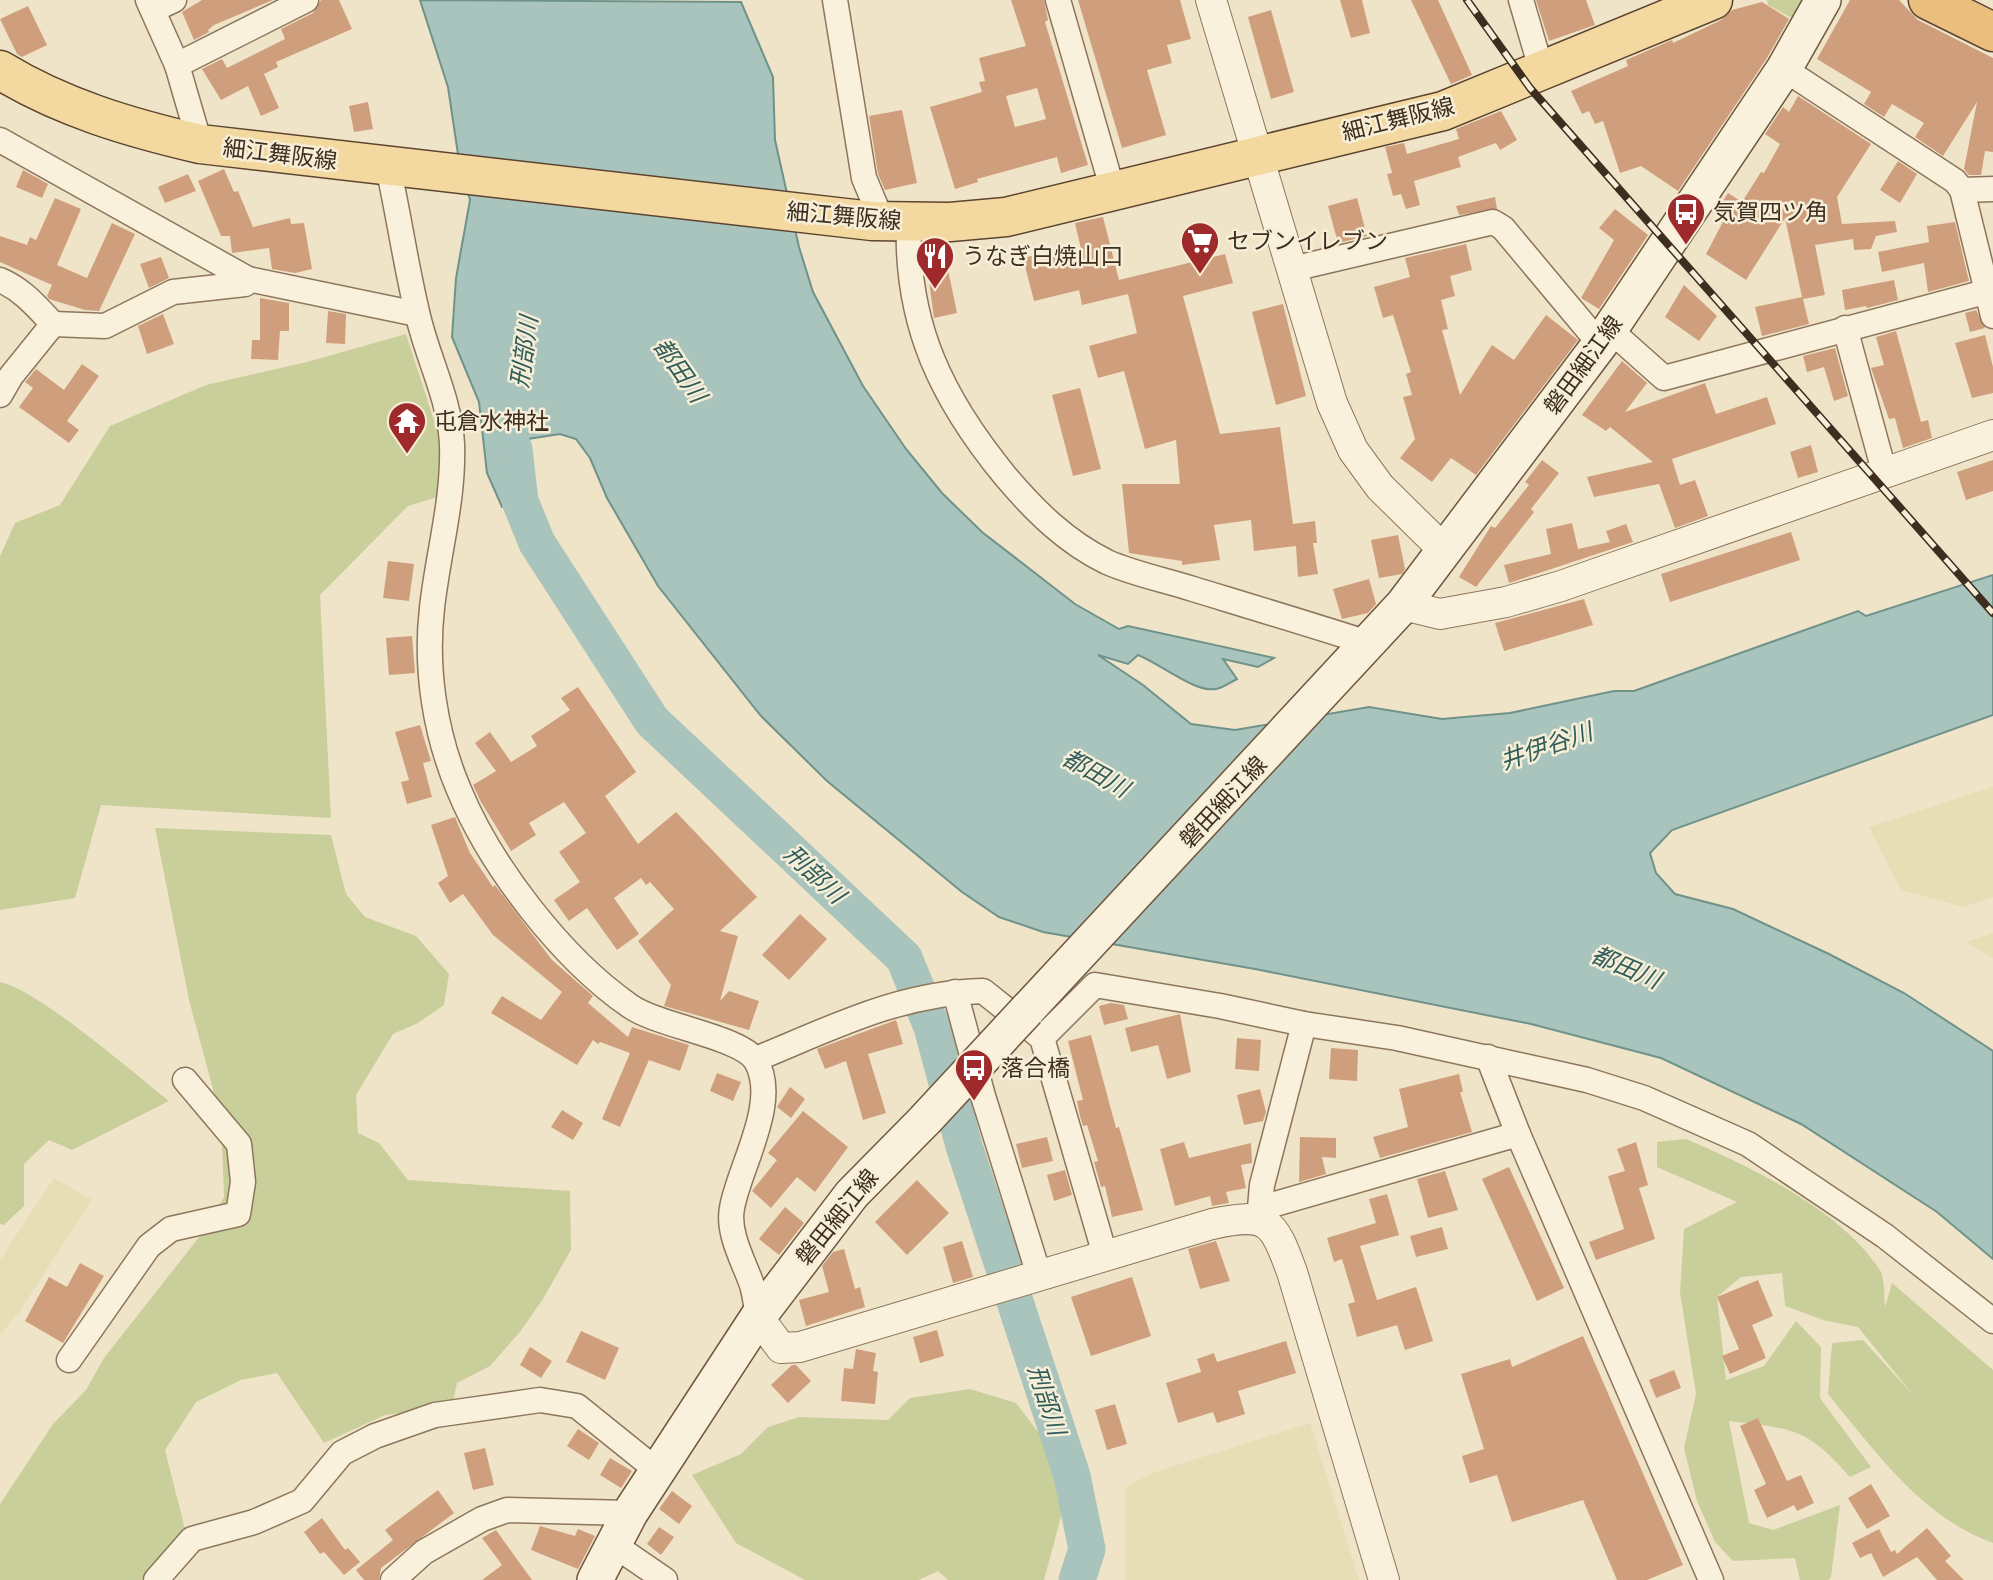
<svg xmlns="http://www.w3.org/2000/svg" width="1993" height="1580" font-family="'Zilla Slab','Noto Sans JP',serif">
  <rect width="100%" height="100%" fill="#f0e4c8"/>
  <g fill="#e6deb5">
    <polygon points="1993,787 1993,897 1963,907 1901,890 1869,827"/>
    <polygon points="1993,933 1993,958 1966,942"/>
    <polygon points="54,1178 92,1200 19,1312 0,1335 0,1260"/>
    <polygon points="1310,1423 1359,1580 1126,1580 1126,1487 1152,1473"/>
  </g>
  <g fill="#c9cf9b">
    <polygon points="1767,0 1811,0 1799,22 1768,5"/>
    <polygon points="406,334 457,491 408,506 320,595 331,818 101,805 75,898 0,910 0,556 15,523 60,505 110,426 206,385 307,362"/>
    <polygon points="155,828 331,835 346,894 365,917 416,936 449,974 444,1005 418,1023 393,1034 356,1095 358,1133 379,1143 408,1180 570,1191 571,1250 543,1299 520,1332 490,1366 457,1383 452,1407 385,1415 324,1443 277,1373 241,1380 196,1402 165,1450 185,1529 146,1577 141,1580 0,1580 0,1504 53,1424 86,1390 104,1358 207,1227 224,1197 221,1119 189,1000"/>
    <path d="M0,982c37,7 135,92 169,119l-97,49 -23,-10 -25,24v42l-20,19 -4,-1z"/>
    <path d="M1686,1139c65,28 154,70 194,131 5,9 4,27 5,37l7,-24 101,87v173c-72,-26 -118,-92 -165,-149l4,-51 31,-3 51,56 -56,-69 -35,-7 -38,-14 -3,-33 -41,4 -24,20 9,83 38,-14 32,-45 25,26 -1,51 51,69 -21,10c-44,-50 -57,-48 -121,-56l20,102 24,7 67,-25 -9,72 -3,3h-28l-5,-22 -62,3 -18,-19 -18,-41 -13,-53 12,-54 -16,-102 4,-63 53,-27 -80,-35v-25z"/>
    <polygon points="970,1389 1016,1403 1072,1476 1044,1580 948,1580 938,1571 919,1580 805,1580 736,1543 692,1475 741,1454 768,1427 799,1417 888,1420 910,1398"/>
  </g>
  <path fill="#a9c4bc" stroke="#6f938a" stroke-width="2" d="M420,0l321,2 32,75 2,63 24,107 14,45 50,94 43,63 36,44 40,39 93,72 44,25 9,-3 146,32 -16,9 -35,-8 14,20c-6,3 -14,9 -21,10 -21,4 -55,-25 -78,-34l-10,9 -30,-9 45,30 48,39 44,6 134,-23 73,12 68,-6 104,-22h20l224,-80 8,5 127,-41v140l-321,115 -22,23 6,20 19,21 58,15 96,45 75,39 89,58v208l-56,-47 -136,-88 -140,-66 -130,-34 -276,-55 -212,-37 -44,-15 -37,-25 -135,-111 -66,-65 -103,-130 -51,-88 -17,-40 -14,-19 -16,-5 -32,5 -6,15 11,38 -31,15 -15,-34 -8,-71 -27,-65 4,-59 14,-78 -12,-46 -10,-67z"/>
  <g fill="none" stroke-linecap="round" stroke-linejoin="round">
    <polyline stroke="#a9c4bc" stroke-width="37" points="514,449 520,501 537,543 652,721 904,958 932,1027 964,1146 1072,1476 1087,1549 1077,1580"/>
  </g>
  <g fill="#cf9f7d" fill-rule="evenodd">
    <polygon points="202,0 273,0 214,25 208,30 209,32 194,40 182,12"/>
    <polygon points="321,0 339,0 352,29 276,62 278,67 264,74 279,108 261,116 248,86 221,100 202,69 222,59 227,68 285,39 281,29 313,13"/>
    <path d="M1011,0h33l4,20 -3,2 43,143 -27,8 -4,-16 -80,22 1,3 -23,7 -25,-82 52,-15 -3,-10 6,-1 -6,-23 47,-12zM1037,88l9,31 -31,8 -9,-31z"/>
    <polygon points="1078,0 1180,0 1191,39 1167,45 1172,63 1147,70 1166,135 1122,148"/>
    <polygon points="1340,0 1362,0 1370,33 1351,38"/>
    <polygon points="1411,0 1438,0 1472,75 1451,84"/>
    <polygon points="1536,0 1586,0 1595,25 1549,41"/>
    <polygon points="1850,0 1899,0 1918,20 1993,58 1993,152 1985,151 1981,175 1969,175 1964,169 1977,102 1943,156 1915,137 1924,123 1892,104 1884,117 1864,104 1871,92 1817,59"/>
    <polygon points="1762,2 1789,19 1767,58 1678,191 1641,166 1620,173 1603,121 1595,124 1589,111 1582,114 1571,91 1628,66 1626,60 1672,40 1673,43 1721,20 1732,10"/>
    <polygon points="28,6 47,45 22,57 17,54 0,19"/>
    <polygon points="1271,10 1294,92 1271,99 1248,17"/>
    <polygon points="1798,96 1871,144 1837,197 1842,224 1895,221 1897,232 1876,236 1871,249 1854,250 1853,239 1815,245 1825,295 1803,299 1809,324 1762,336 1755,307 1802,297 1785,218 1746,280 1706,254 1725,218 1716,212 1728,193 1742,202 1761,172 1764,173 1780,144 1765,134 1783,107 1789,112"/>
    <polygon points="368,102 373,129 354,132 349,106"/>
    <polygon points="902,110 917,183 885,190 878,174 869,116"/>
    <polygon points="1501,111 1517,140 1500,150 1496,143 1458,157 1461,167 1414,181 1420,205 1406,209 1401,194 1393,196 1387,174 1392,173 1385,147 1404,143 1407,154 1459,139 1456,129"/>
    <polygon points="1898,161 1917,174 1900,203 1880,190"/>
    <polygon points="224,169 234,192 238,191 253,227 290,218 291,224 304,223 312,269 295,273 272,269 269,248 232,253 230,236 221,236 198,181"/>
    <polygon points="23,170 48,184 42,198 16,187"/>
    <polygon points="188,174 196,191 165,203 158,187"/>
    <polygon points="1495,197 1497,209 1459,215 1456,206"/>
    <polygon points="55,198 81,209 57,265 87,278 112,223 135,234 99,311 85,310 49,299 47,296 52,285 0,262 0,236 27,245 30,237 36,240"/>
    <polygon points="1357,198 1367,236 1338,243 1328,206"/>
    <polygon points="1615,209 1648,235 1599,309 1581,298 1614,240 1599,228"/>
    <polygon points="1103,217 1119,280 1225,254 1233,283 1183,296 1220,434 1280,427 1293,524 1315,521 1317,543 1313,543 1318,574 1298,577 1296,546 1254,551 1251,520 1214,525 1220,560 1182,565 1182,561 1129,553 1122,484 1180,484 1176,440 1145,449 1124,371 1098,378 1089,346 1137,333 1128,294 1082,305 1079,290 1092,287 1034,301 1023,258 1048,252 1049,258 1081,249 1075,223"/>
    <polygon points="1955,222 1969,281 1928,292 1924,263 1882,272 1878,252 1929,242 1927,226"/>
    <polygon points="924,244 929,244 934,263 946,260 957,313 934,318"/>
    <polygon points="1466,244 1472,270 1450,276 1455,296 1441,300 1448,329 1442,330 1460,395 1492,345 1514,360 1546,315 1578,340 1476,475 1451,458 1432,482 1400,458 1415,439 1403,397 1412,395 1406,374 1411,372 1393,315 1383,318 1374,287 1410,277 1405,258"/>
    <polygon points="161,257 169,278 149,288 140,264"/>
    <polygon points="1894,280 1898,300 1867,308 1866,306 1845,310 1842,290"/>
    <polygon points="1684,285 1717,316 1699,341 1665,317"/>
    <polygon points="260,298 289,303 289,331 280,331 278,360 251,359 252,340 260,340"/>
    <polygon points="1283,304 1306,396 1276,405 1252,312"/>
    <polygon points="1976,310 1985,328 1970,332 1965,313"/>
    <polygon points="328,311 346,314 345,344 326,343"/>
    <polygon points="163,314 174,344 147,354 138,326"/>
    <polygon points="1896,331 1921,422 1928,420 1932,438 1903,448 1895,418 1889,419 1871,368 1884,365 1876,337"/>
    <polygon points="1985,335 1993,367 1993,393 1972,398 1955,343"/>
    <polygon points="1835,348 1848,396 1834,401 1824,367 1807,372 1803,356"/>
    <polygon points="1622,361 1647,383 1625,412 1705,383 1716,414 1767,397 1776,424 1672,459 1680,485 1695,480 1708,516 1675,528 1659,484 1594,497 1587,477 1653,462 1610,427 1606,431 1582,415"/>
    <polygon points="82,364 99,376 67,421 79,430 69,443 19,407 33,388 25,382 36,369 64,390"/>
    <polygon points="1080,388 1101,469 1073,476 1052,395"/>
    <polygon points="1811,445 1818,472 1798,478 1790,452"/>
    <polygon points="1542,460 1559,473 1531,509 1534,512 1476,587 1459,577 1491,526 1495,528 1529,485 1525,482"/>
    <polygon points="1993,460 1993,491 1966,500 1957,472"/>
    <polygon points="1572,523 1578,549 1610,542 1606,531 1626,524 1633,542 1509,583 1504,565 1551,554 1546,529"/>
    <polygon points="1791,532 1800,560 1670,602 1661,574"/>
    <polygon points="1398,535 1405,569 1402,574 1379,578 1371,540"/>
    <polygon points="388,561 414,564 409,601 383,598"/>
    <polygon points="1369,579 1376,604 1368,613 1342,619 1333,589"/>
    <polygon points="1584,599 1593,625 1504,651 1495,623"/>
    <polygon points="412,636 415,673 389,675 386,638"/>
    <polygon points="578,687 636,772 605,796 638,844 676,812 757,897 720,931 738,936 720,1001 729,991 759,1001 749,1030 664,1006 671,985 638,941 674,909 650,882 646,885 641,878 614,898 639,934 617,950 587,908 569,921 554,900 580,882 559,852 586,833 564,802 529,823 536,835 511,851 481,802 473,785 496,771 475,743 490,732 511,762 537,746 531,736 570,710 561,698"/>
    <polygon points="420,725 431,761 423,763 432,797 407,804 401,782 409,780 395,732"/>
    <polygon points="455,817 470,853 493,887 495,885 552,960 593,996 588,1003 628,1037 632,1027 689,1045 680,1071 649,1060 620,1127 602,1119 630,1053 600,1042 598,1044 593,1040 577,1065 491,1013 502,996 541,1020 562,992 493,935 463,894 450,903 438,883 448,876 431,825"/>
    <polygon points="800,914 827,939 789,980 762,955"/>
    <polygon points="1111,1003 1124,1005 1128,1019 1104,1025 1099,1006"/>
    <polygon points="1180,1014 1191,1072 1167,1079 1158,1045 1131,1052 1125,1028"/>
    <polygon points="896,1020 903,1044 868,1054 886,1113 863,1120 846,1061 825,1069 817,1049"/>
    <polygon points="1091,1035 1116,1128 1119,1127 1143,1210 1112,1217 1105,1186 1101,1187 1094,1162 1098,1161 1087,1125 1083,1126 1080,1116 1077,1101 1083,1100 1068,1041"/>
    <polygon points="1237,1038 1261,1040 1259,1071 1235,1069"/>
    <polygon points="1331,1048 1358,1050 1357,1081 1329,1079"/>
    <polygon points="717,1073 741,1082 733,1101 710,1091"/>
    <polygon points="1459,1074 1463,1092 1460,1092 1472,1132 1380,1158 1373,1137 1408,1127 1399,1089"/>
    <polygon points="790,1087 805,1099 791,1118 777,1107"/>
    <polygon points="1260,1089 1266,1112 1263,1121 1244,1125 1237,1095"/>
    <polygon points="562,1110 583,1123 573,1140 551,1127"/>
    <polygon points="803,1111 848,1147 815,1192 797,1177 771,1208 752,1191 777,1160 768,1153"/>
    <polygon points="1047,1137 1053,1161 1022,1168 1016,1144"/>
    <polygon points="1300,1137 1336,1138 1336,1158 1322,1157 1326,1174 1299,1182"/>
    <polygon points="1184,1142 1189,1158 1251,1143 1252,1163 1241,1165 1246,1188 1226,1192 1229,1203 1212,1206 1210,1196 1175,1206 1160,1149"/>
    <polygon points="1636,1142 1648,1185 1639,1188 1655,1239 1596,1260 1589,1242 1624,1229 1608,1176 1625,1171 1617,1149"/>
    <polygon points="1509,1167 1564,1288 1537,1301 1482,1179"/>
    <polygon points="1065,1170 1072,1195 1054,1201 1047,1175"/>
    <polygon points="1445,1171 1458,1210 1428,1218 1417,1179"/>
    <polygon points="917,1180 949,1213 907,1255 875,1222"/>
    <polygon points="1387,1194 1399,1235 1360,1246 1377,1300 1416,1287 1433,1341 1405,1350 1397,1325 1357,1337 1348,1304 1355,1302 1342,1259 1334,1262 1327,1238 1376,1223 1369,1199"/>
    <polygon points="785,1207 804,1223 779,1255 759,1239"/>
    <polygon points="1442,1227 1448,1249 1416,1257 1410,1236"/>
    <polygon points="962,1241 973,1277 953,1283 943,1247"/>
    <polygon points="1216,1241 1230,1281 1200,1289 1188,1249"/>
    <polygon points="844,1249 855,1289 860,1287 865,1307 806,1326 799,1300 829,1292 822,1266 833,1252"/>
    <polygon points="80,1263 104,1276 63,1343 25,1321 49,1277 67,1287"/>
    <polygon points="1132,1277 1151,1336 1091,1356 1071,1297"/>
    <polygon points="1758,1280 1773,1316 1752,1325 1766,1358 1730,1374 1722,1356 1739,1349 1717,1297"/>
    <polygon points="937,1330 944,1356 920,1363 913,1337"/>
    <polygon points="581,1331 619,1348 605,1380 566,1362"/>
    <polygon points="1583,1336 1683,1565 1647,1580 1617,1580 1583,1500 1512,1522 1497,1475 1470,1483 1462,1456 1484,1449 1461,1374 1510,1359 1512,1367"/>
    <polygon points="1286,1341 1296,1373 1238,1391 1245,1414 1217,1423 1213,1412 1178,1423 1166,1383 1201,1372 1197,1359 1214,1353 1217,1362"/>
    <polygon points="530,1347 552,1361 541,1378 520,1365"/>
    <polygon points="856,1349 876,1353 873,1371 878,1372 875,1404 841,1401 844,1368 853,1369"/>
    <polygon points="792,1365 796,1365 811,1381 788,1403 771,1385"/>
    <polygon points="1674,1370 1681,1388 1656,1398 1649,1380"/>
    <polygon points="1115,1404 1127,1444 1107,1450 1095,1410"/>
    <polygon points="1758,1418 1787,1481 1801,1475 1814,1503 1797,1511 1794,1505 1767,1518 1754,1490 1766,1484 1740,1426"/>
    <polygon points="578,1429 599,1443 589,1460 567,1446"/>
    <polygon points="485,1448 494,1485 473,1490 464,1453"/>
    <polygon points="610,1458 632,1471 621,1488 600,1475"/>
    <polygon points="1871,1484 1890,1516 1867,1529 1848,1498"/>
    <polygon points="438,1490 454,1513 381,1568 379,1580 364,1580 356,1570 393,1540 385,1530"/>
    <polygon points="672,1491 692,1506 679,1524 659,1509"/>
    <polygon points="322,1518 345,1550 348,1548 360,1562 344,1575 324,1552 320,1554 304,1532"/>
    <polygon points="540,1526 575,1536 578,1529 595,1536 578,1569 531,1550"/>
    <polygon points="659,1527 674,1537 661,1555 647,1544"/>
    <polygon points="1927,1528 1951,1556 1945,1561 1964,1580 1937,1580 1917,1557 1883,1577 1871,1553 1860,1558 1852,1543 1879,1529 1891,1552 1895,1550 1897,1554"/>
    <polygon points="496,1530 532,1580 482,1580 502,1565 482,1538"/>
  </g>
  <g fill="none" stroke-linecap="round" stroke-linejoin="round">
    <g stroke="#8d765c" stroke-width="27">
      <g id="minor">
        <polyline points="148,0 177,65 200,144"/>
        <polyline points="835,0 864,178 882,221"/>
        <polyline points="1058,0 1113,191"/>
        <polyline points="1521,0 1542,72"/>
        <polyline points="153,10 174,0"/>
        <polyline points="177,65 306,0"/>
        <polyline points="1784,69 1955,181 1962,190 1993,316"/>
        <polyline points="0,140 248,279 417,314"/>
        <path d="M388,167c11,49 18,100 30,149 10,43 32,84 34,128 2,56 -14,109 -20,164 -7,61 3,126 27,182 32,77 103,169 171,216 28,20 112,31 126,55 24,41 -17,106 -24,147 -5,25 12,54 20,77 3,10 4,21 6,32"/>
        <polyline points="1962,190 1993,189"/>
        <path d="M909,221c-4,103 33,178 97,256 29,34 60,65 101,85 27,12 58,18 86,27 59,18 119,36 178,55"/>
        <polyline points="1292,269 1493,222 1503,228 1600,344"/>
        <path d="M0,280c22,9 37,27 53,44l-42,52 -11,19"/>
        <polyline points="53,324 105,326 173,292 245,284 248,279"/>
        <polyline points="1845,328 1884,471"/>
        <polyline points="1610,330 1664,378 1985,292"/>
        <polyline points="955,992 983,1096 1039,1275"/>
        <polyline points="1042,1038 1105,1255"/>
        <polyline points="1488,1057 1518,1134"/>
        <path d="M756,1059c76,-31 143,-66 227,-68l59,47 53,-53 125,21 84,18 93,14 190,42 57,18 104,46 137,92 108,85"/>
        <polyline points="1259,1220 1265,1207 1518,1134 1711,1580"/>
        <polyline points="1259,1220 1262,1185 1304,1024"/>
        <polyline points="69,1360 149,1246 171,1229 238,1214 243,1182 239,1144 185,1080"/>
        <polyline points="614,1545 665,1580"/>
        <polyline points="156,1580 192,1539 254,1522 302,1501 342,1453 375,1436 435,1415 540,1400 577,1406 659,1472"/>
        <polyline points="393,1580 424,1552 482,1519 507,1510 630,1513"/>
      </g>
    </g>
    <g stroke="#8d765c" stroke-width="32">
      <g id="tertiary">
        <polyline points="1211,0 1332,403 1353,450 1380,487 1444,550"/>
        <polyline points="1403,605 1440,614 1506,602 1561,586 1993,435"/>
        <path d="M758,1317l23,31 19,-1 412,-123c56,-12 61,-4 80,48l92,308"/>
      </g>
    </g>
    <g stroke="#6f573f" stroke-width="38">
      <g id="secondary">
        <polyline points="1027,1010 1403,605 1600,344 1784,69 1823,0"/>
        <polyline points="595,1580 630,1513 758,1317 852,1194 925,1120"/>
      </g>
    </g>
    <g stroke="#5b4430" stroke-width="41">
      <path id="primary" d="M0,70c62,38 131,58 200,74l672,77 78,1 56,-5 437,-106 270,-111"/>
    </g>
    <g stroke="#5b4430" stroke-width="41">
      <polyline id="trunk" points="1928,0 1993,32"/>
    </g>
    <use href="#minor" stroke="#faf1dc" stroke-width="24"/>
    <use href="#tertiary" stroke="#faf1dc" stroke-width="30"/>
    <use href="#secondary" stroke="#faf1dc" stroke-width="35"/>
    <use href="#primary" stroke="#f3d9a0" stroke-width="38"/>
    <use href="#trunk" stroke="#eabe7c" stroke-width="38"/>
    <g stroke="#3d2e20" stroke-width="8">
      <polyline id="rail" points="1467,0 1530,88 1993,613"/>
    </g>
    <use href="#rail" stroke="#f7eed8" stroke-width="5" stroke-dasharray="16" stroke-linecap="butt"/>
    <g stroke="#6f573f" stroke-width="38" stroke-linecap="butt">
      <polyline id="secondary-bridge" points="925,1120 1027,1010"/>
    </g>
    <use href="#secondary-bridge" stroke="#faf1dc" stroke-width="35"/>
  </g>
  <defs>
    <g id="bus-pin" transform="scale(2.0125)"><path d="M0 17L-7.5 6A9.5 9.5 0 1 1 7.5 6Z" fill="#9e2a2b" stroke="#f7eed8"/><path d="M-5-6H5V4H4V6H2V4H-2V6H-4V4H-5ZM-3.5-4V0h7V-4ZM-3.5 1.2v1.5H-2V1.2ZM2 1.2v1.5H3.5V1.2Z" fill="#fff"/></g>
    <g id="supermarket-pin" transform="scale(2.0125)"><path d="M0 17L-7.5 6A9.5 9.5 0 1 1 7.5 6Z" fill="#9e2a2b" stroke="#f7eed8"/><path d="M-6-5.5h2.5l.6 2H6L4.5 2H-2.5L-4.4-4H-6ZM-1.5 3.2a1.3 1.3 0 1 0 .1 0ZM3 3.2a1.3 1.3 0 1 0 .1 0Z" fill="#fff"/></g>
    <g id="restaurant-pin" transform="scale(2.0125)"><path d="M0 17L-7.5 6A9.5 9.5 0 1 1 7.5 6Z" fill="#9e2a2b" stroke="#f7eed8"/><path d="M-5-6h1v4h1v-4h1v4h1v-4h1v5L-1.5 .5V6h-2V.5L-5-1ZM5-6V6H3V1.5H1.5Q1.5-4 5-6Z" fill="#fff"/></g>
    <g id="temple-pin" transform="scale(2.0125)"><path d="M0 17L-7.5 6A9.5 9.5 0 1 1 7.5 6Z" fill="#9e2a2b" stroke="#f7eed8"/><path d="M0-6L5-2H3V0L6.5 2.5H4V6H1.5V3h-3V6H-4V2.5H-6.5L-3 0V-2H-5Z" fill="#fff"/></g>
  </defs>
  <g fill-rule="evenodd">
    <use href="#bus-pin" x="1686" y="212"/>
    <use href="#supermarket-pin" x="1200" y="241"/>
    <use href="#restaurant-pin" x="935" y="256"/>
    <use href="#temple-pin" x="407" y="421"/>
    <use href="#bus-pin" x="974" y="1068"/>
  </g>
  <g text-anchor="middle" dominant-baseline="central" stroke-width="5" stroke-linejoin="round" paint-order="stroke">
    <g font-size="23" fill="#3d2e20" stroke="#f7eed8">
      <text transform="translate(1398 119) rotate(-14)">細江舞阪線</text>
      <text transform="translate(280 154) rotate(7)">細江舞阪線</text>
      <text transform="translate(844 216) rotate(5)">細江舞阪線</text>
      <text transform="translate(1583 365) rotate(-54)">磐田細江線</text>
      <text transform="translate(1223 802) rotate(-47)">磐田細江線</text>
      <text transform="translate(837 1217) rotate(-51)">磐田細江線</text>
    </g>
    <g font-size="23" fill="#3d2e20" stroke="#f7eed8" text-anchor="start">
      <text x="1713" y="212">気賀四ツ角</text>
      <text x="1227" y="241">セブンイレブン</text>
      <text x="962" y="256">うなぎ白焼山口</text>
      <text x="434" y="421">屯倉水神社</text>
      <text x="1001" y="1068">落合橋</text>
    </g>
    <g font-size="24" font-style="italic" fill="#2f5d5a" stroke="#f7eed8">
      <text transform="translate(524 352) rotate(-82)">刑部川</text>
      <text transform="translate(680 370) rotate(55)">都田川</text>
      <text transform="translate(1546 746) rotate(-19)">井伊谷川</text>
      <text transform="translate(1096 773) rotate(29)">都田川</text>
      <text transform="translate(815 874) rotate(43)">刑部川</text>
      <text transform="translate(1626 967) rotate(23)">都田川</text>
      <text transform="translate(1047 1400) rotate(72)">刑部川</text>
    </g>
  </g>
</svg>
